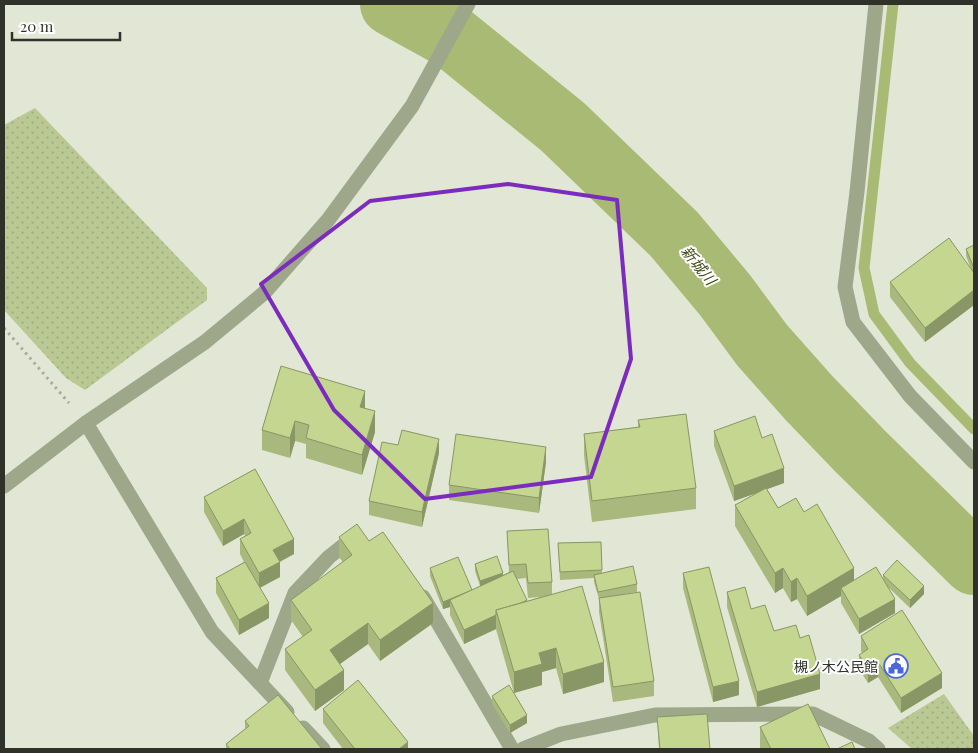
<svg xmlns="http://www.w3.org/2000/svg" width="978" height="753" font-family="'Playfair Display','Noto Sans JP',serif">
  <defs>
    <pattern id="grass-dots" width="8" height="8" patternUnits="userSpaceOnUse" patternTransform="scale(1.25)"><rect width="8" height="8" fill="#bac894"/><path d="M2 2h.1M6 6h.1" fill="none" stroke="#a0ac80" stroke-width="1.8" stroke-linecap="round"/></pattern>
  </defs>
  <rect width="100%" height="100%" fill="#e1e7d4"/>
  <g fill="url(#grass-dots)">
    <polygon points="35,108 207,288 207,300 85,390 66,378 4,310 4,125"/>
    <polygon points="944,694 974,736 974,749 912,749 888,728"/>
  </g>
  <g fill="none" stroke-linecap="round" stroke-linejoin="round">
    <polyline stroke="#a8ba74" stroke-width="11" points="893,4 864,268 874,314 910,363 974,429"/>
    <polyline stroke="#a8ba74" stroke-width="64" points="392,4 452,37 563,127 674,234 725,295 762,345 809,398 860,451 974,563"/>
    <polyline stroke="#a8ad9e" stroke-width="3" stroke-dasharray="2.5 4" stroke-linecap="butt" points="4,328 69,403"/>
    <g stroke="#9ea789" stroke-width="15">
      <polyline points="876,4 857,192 845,287 853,322 910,396 974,462"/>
      <polyline points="86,423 212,632 287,712"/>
      <polyline points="4,486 86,423 205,342 264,293 328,220 412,106 468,4"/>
      <polyline points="423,597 512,749"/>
      <polyline points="260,683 295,593 329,557 344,545 356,541"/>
      <polyline points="303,728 323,749"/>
      <polyline points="523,749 561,734 655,715 813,714 869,741 878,749"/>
    </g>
  </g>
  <g fill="#a9b87c" fill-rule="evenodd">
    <polygon points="974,245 974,305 925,342 890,297 890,282 971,269 966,256 966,249"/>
    <polygon points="281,366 365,408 375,432 362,475 306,458 306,444 295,441 290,458 262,450 262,430"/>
    <polygon points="638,420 696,488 696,509 592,522 584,455 584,434 638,427"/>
    <polygon points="714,431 762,438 784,483 767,489 778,508 804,512 854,580 883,579 883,575 924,594 910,608 888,587 895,613 859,634 841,603 841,596 807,616 797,599 791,602 783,588 775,593 735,526 735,505 760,492 734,501 714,446"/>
    <polygon points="439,453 422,527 369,515 369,501"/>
    <polygon points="546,462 539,513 449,500 449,485"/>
    <polygon points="255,469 294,554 280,562 280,577 260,588 269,618 239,635 216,593 216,578 244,562 240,554 240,539 245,536 244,534 223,546 204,512 204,497"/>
    <path d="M507,531l45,51v12l52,88 -41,12 -7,-26 -14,4v13l-28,8 -18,-64 -32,15 -14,-29v-8l-7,2 -13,-33v-8l42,22 8,-4 -5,-15v-7l28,11 6,-3zM526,578l2,20 13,-1 -14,4 -10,-22z"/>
    <polygon points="339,537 369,541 433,623 380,661 368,644 340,664 344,690 315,711 285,670 285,649 303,637 291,620 291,600 343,562 339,557"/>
    <polygon points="601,542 602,573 637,584 637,592 624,594 654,681 654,696 613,702 599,612 599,599 594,582 594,578 560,580 558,543"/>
    <polygon points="683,573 739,695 713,702 683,588"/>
    <polygon points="727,592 751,609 774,631 800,638 820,689 757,707 727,607"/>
    <polygon points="861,636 942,688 901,713 878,677 868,683 859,669 859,655 862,653 861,651"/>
    <polygon points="492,696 527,723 510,733 492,704"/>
    <polygon points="323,709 408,749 343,749 323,723"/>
    <polygon points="657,717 710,749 659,749"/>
    <polygon points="245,721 322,749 226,749 226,744 245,729"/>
    <polygon points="760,727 830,749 761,749 760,748"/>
  </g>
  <g fill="#899665">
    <polygon points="974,290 974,305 925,342 925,328"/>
    <polygon points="365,391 365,412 360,407"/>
    <polygon points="375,411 375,432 362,475 362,455"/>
    <polygon points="295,421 295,441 290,458 290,438"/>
    <polygon points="439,439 439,453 422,527 422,512"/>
    <polygon points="546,447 546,462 539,513 539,498"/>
    <polygon points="784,468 784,483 734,501 734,486"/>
    <polygon points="244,519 244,534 223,546 223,531"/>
    <polygon points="294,539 294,554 273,565 273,550"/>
    <polygon points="280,562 280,577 259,588 259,573"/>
    <polygon points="783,568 783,588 775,593 775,573"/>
    <polygon points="854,568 854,588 841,588 841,596 807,616 807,596"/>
    <polygon points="503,573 503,581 480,588 480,581"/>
    <polygon points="797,578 797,599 791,602 791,582"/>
    <polygon points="924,586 924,594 910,608 910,600"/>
    <polygon points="472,590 450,600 450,607 443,609 443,602"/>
    <polygon points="895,599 895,613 859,634 859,619"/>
    <polygon points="269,603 269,618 239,635 239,620"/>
    <polygon points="433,603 433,623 380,661 380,640"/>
    <polygon points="496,615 496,629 464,644 464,630"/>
    <polygon points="368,623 368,644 330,671 330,650"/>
    <polygon points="556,648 556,668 542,672 542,685 514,693 514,672 539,653"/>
    <polygon points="604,662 604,682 563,694 563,674"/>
    <polygon points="878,662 878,677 868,683 868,669"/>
    <polygon points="344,670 344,690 315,711 315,690"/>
    <polygon points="942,673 942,688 901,713 901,698"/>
    <polygon points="820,674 820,689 757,707 757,692"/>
    <polygon points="739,681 739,695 713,702 713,687"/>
    <polygon points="527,715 527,723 510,733 510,725"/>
    <polygon points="408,742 408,749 399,749"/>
  </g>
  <g fill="#c4d690" stroke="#899665">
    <polygon points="949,238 974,273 974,290 925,328 890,282"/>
    <polygon points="974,245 974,268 966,249"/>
    <polygon points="281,366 365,391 360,407 375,411 362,455 306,438 309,425 295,421 290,438 262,430"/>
    <polygon points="686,414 696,488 592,501 584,434 640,427 638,420"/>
    <polygon points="755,416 762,438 772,434 784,468 734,486 714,431"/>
    <polygon points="402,430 439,439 422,512 369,501 382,442 398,445"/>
    <polygon points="456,434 546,447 539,498 449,485"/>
    <polygon points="255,469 294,539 273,550 280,562 259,573 240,539 251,533 244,519 223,531 204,497"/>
    <polygon points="766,488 778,508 796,498 804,512 817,504 854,568 807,596 797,578 791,582 783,568 775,573 735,505"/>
    <polygon points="357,524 369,541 383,532 433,603 380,640 368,623 330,650 344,670 315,690 285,649 312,630 291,600 352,555 339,537"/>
    <polygon points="548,529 552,582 528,583 526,564 509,565 507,531"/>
    <polygon points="601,542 602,570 560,572 558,543"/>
    <polygon points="497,556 503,573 480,581 475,564"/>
    <polygon points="458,557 472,590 443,602 430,568"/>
    <polygon points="897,560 924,586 910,600 883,575"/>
    <polygon points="245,562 269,603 239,620 216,578"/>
    <polygon points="633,566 637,584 598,592 594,575"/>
    <polygon points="709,567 739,681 713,687 683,573"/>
    <polygon points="876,567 895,599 859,619 841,588"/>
    <polygon points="513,571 527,600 521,603 496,610 496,615 464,630 450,600"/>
    <polygon points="582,586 604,662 563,674 556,648 539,653 542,664 514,672 496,610"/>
    <polygon points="745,587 751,609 765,605 774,631 796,625 800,638 809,635 820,674 757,692 727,592"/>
    <polygon points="640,592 654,681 613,687 599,598"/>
    <polygon points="902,610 942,673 901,698 878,662 868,669 859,655 868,649 861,636"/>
    <polygon points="358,680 408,742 399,749 355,749 323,709"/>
    <polygon points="509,685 527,715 510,725 492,696"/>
    <polygon points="278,695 322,749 230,749 226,744 249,726 245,721"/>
    <polygon points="808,704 830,749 771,749 760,727"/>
    <polygon points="707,714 710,749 660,749 657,717"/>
    <polygon points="852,742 855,749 837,749"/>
  </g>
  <path fill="none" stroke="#7b2cbf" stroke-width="4" stroke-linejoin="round" d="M508,184l109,16 14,159 -40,118 -166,22 -91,-89 -73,-126 109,-83z"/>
  <defs>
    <g id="civic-ring" transform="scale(1.25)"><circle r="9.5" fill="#fff" stroke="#4c65da" stroke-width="1.5"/><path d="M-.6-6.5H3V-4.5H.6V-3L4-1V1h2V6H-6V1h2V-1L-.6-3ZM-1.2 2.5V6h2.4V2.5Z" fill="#4c65da"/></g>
  </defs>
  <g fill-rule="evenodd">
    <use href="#civic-ring" x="896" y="666"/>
  </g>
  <g text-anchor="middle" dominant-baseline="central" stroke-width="4" stroke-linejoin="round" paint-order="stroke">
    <g font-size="14" fill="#30322a" stroke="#fff" text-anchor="end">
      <text x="878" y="666">槻ノ木公民館</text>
    </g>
    <g font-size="15" font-style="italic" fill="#3f4a16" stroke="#fff">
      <text transform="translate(699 265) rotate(51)">新城川</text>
    </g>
  </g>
  <rect width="978" height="753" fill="none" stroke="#30322a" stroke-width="10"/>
  <path d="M12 32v8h108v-8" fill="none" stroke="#30322a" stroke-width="2.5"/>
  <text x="20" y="32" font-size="15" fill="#30322a" stroke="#ffffff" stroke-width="4" paint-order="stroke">20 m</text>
</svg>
